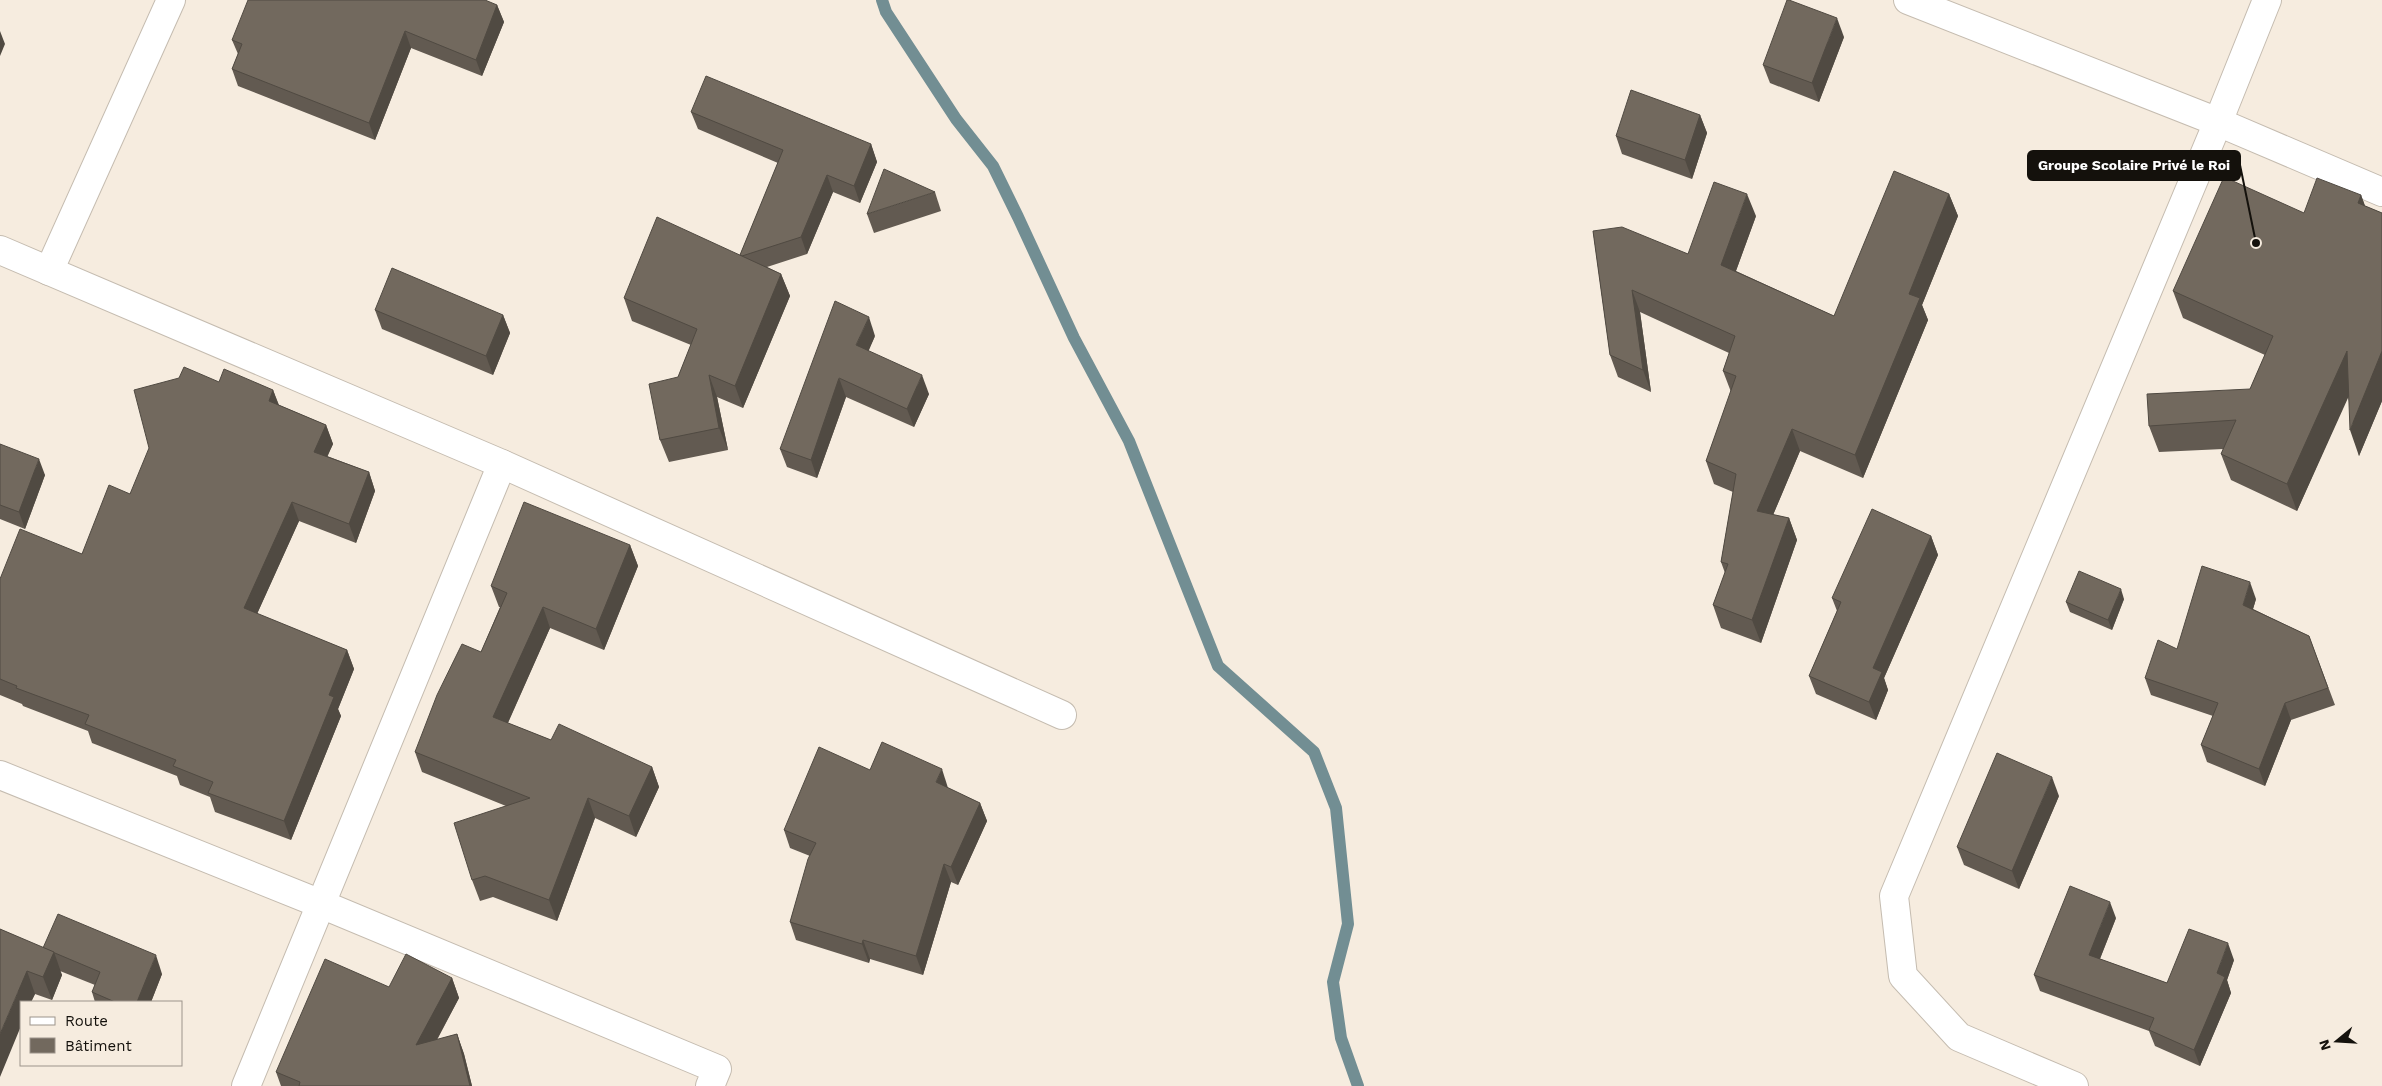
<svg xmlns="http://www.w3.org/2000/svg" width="2382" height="1086" font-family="'Work Sans',sans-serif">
  <rect width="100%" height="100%" fill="#f6ecdf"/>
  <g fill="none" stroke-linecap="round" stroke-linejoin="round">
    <polyline stroke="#728e93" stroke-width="12" points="882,0 886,12 956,119 993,166 1018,217 1074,338 1129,441 1218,666 1314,752 1336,808 1348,924 1333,982 1341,1038 1358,1086"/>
    <g stroke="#c5bcb0" stroke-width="30">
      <g id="minor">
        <polyline points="1908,0 2218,122 2382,192"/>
        <polyline points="0,250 502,464 1062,715"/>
        <polyline points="49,271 171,0"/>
        <polyline points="0,775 321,904 717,1069 710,1086"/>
        <polyline points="246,1086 502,464"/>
        <polyline points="2074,1086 1959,1037 1903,976 1894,896 2218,122 2267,0"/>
      </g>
    </g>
    <use href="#minor" stroke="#fff" stroke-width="28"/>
  </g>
  <g fill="#625a51">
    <polygon points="497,5 504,22 482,76 411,48 375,140 238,86 232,69 238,54 232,40"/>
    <polygon points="1844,37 1819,102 1770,83 1763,65"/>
    <polygon points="691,112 871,144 877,162 860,203 833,192 807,254 767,267 781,274 790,296 743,408 717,397 728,450 669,462 660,440 678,377 691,345 632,321 624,298 740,255 778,163 698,129"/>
    <polygon points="1700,115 1707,133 1692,179 1622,154 1616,136"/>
    <polygon points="935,192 941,211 874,233 867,214"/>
    <polygon points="1949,194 1958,216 1922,305 1928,320 1863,478 1800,451 1773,515 1789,518 1797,540 1761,643 1721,628 1713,605 1725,573 1721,562 1733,492 1714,484 1706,461 1731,392 1723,371 1729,353 1640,312 1651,392 1618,377 1610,355 1593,231 1688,254 1756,216 1736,271 1834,316"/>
    <polygon points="2361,195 2365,206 2382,213 2382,401 2359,456 2348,396 2297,511 2231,480 2221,454 2223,449 2159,452 2149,426 2250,389 2265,355 2183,318 2173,291"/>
    <polygon points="375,310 503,315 510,333 493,375 382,329"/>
    <polygon points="875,336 868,351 929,394 914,427 846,397 817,478 787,467 780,449"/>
    <polygon points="219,382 273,390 279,405 326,425 333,444 327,456 369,472 375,491 356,543 299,521 257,614 347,650 354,669 338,709 341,716 291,840 215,812 210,797 180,785 177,776 92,743 88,731 23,706 22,704 0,695 0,579 82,554"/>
    <polygon points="0,444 45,475 25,529 0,519"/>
    <polygon points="1931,536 1938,555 1884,678 1888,690 1876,720 1816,694 1809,676 1837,611 1832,598"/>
    <polygon points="630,545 638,566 604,650 550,628 508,723 551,740 652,767 659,787 636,837 595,818 557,921 493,897 480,901 472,880 506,806 422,772 415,752 481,652 500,607 499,607 491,586"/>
    <polygon points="2124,599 2112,630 2070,612 2066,602"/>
    <polygon points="2256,599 2253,609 2309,636 2335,705 2291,720 2265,786 2207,762 2201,745 2213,716 2151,695 2145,678 2177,649"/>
    <polygon points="870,770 948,788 980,803 987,821 958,885 951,882 923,975 870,959 869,963 796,940 790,922 810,856 790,848 784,830"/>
    <polygon points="2059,796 2019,889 1964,865 1957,847"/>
    <polygon points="2116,918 2100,959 2167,983 2234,960 2227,980 2231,993 2200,1066 2155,1046 2149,1031 2040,991 2034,975"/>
    <polygon points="0,929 43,948 162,974 151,1002 95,1002 92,992 95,985 60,971 62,975 52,1000 35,994 31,1002 21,1002"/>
    <polygon points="452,978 459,998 437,1040 457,1034 464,1054 472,1086 281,1086 276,1072 389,987"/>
  </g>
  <g fill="#504a42">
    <polygon points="497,5 504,22 482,76 476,60"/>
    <polygon points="1837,18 1844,37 1819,102 1812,83"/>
    <polygon points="0,31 5,44 0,56"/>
    <polygon points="405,31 411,48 375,140 369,123"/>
    <polygon points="1700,115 1707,133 1692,179 1685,160"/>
    <polygon points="871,144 877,162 860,203 854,186"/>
    <polygon points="827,175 833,192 807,254 801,237"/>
    <polygon points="1747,194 1756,216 1730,287 1721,265"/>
    <polygon points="1949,194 1958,216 1922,305 1928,320 1863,478 1855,455 1909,294"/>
    <polygon points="2361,195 2371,222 2358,203"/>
    <polygon points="781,274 790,296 743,408 735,386"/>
    <polygon points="1632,290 1640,312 1651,392 1643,370"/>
    <polygon points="503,315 510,333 493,375 486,356"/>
    <polygon points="869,317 875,336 863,364 856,345"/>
    <polygon points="2347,351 2357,378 2297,511 2287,484"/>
    <polygon points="2382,351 2382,401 2359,456 2350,430"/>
    <polygon points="709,375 717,397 728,450 719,428"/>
    <polygon points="922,375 929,394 914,427 907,409"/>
    <polygon points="839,378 846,397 817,478 811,460"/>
    <polygon points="273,390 280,409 269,401"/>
    <polygon points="326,425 333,444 321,471 314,452"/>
    <polygon points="1792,429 1800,451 1765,534 1757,511"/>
    <polygon points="39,459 45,475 25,529 19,512"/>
    <polygon points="369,472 375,491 356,543 349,524"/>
    <polygon points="292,502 299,521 251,627 244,608"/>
    <polygon points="1789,518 1797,540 1761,643 1752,620"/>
    <polygon points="1931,536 1938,555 1884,678 1888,690 1876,720 1869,702 1873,668"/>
    <polygon points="630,545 638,566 604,650 596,629"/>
    <polygon points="2250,582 2256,599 2249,622 2243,605"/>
    <polygon points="2121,589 2124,599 2112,630 2108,620"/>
    <polygon points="543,607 550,628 501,738 493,717"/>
    <polygon points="347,650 354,669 338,709 341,716 291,840 284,821 329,695"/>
    <polygon points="2285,703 2291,720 2265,786 2259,769"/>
    <polygon points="652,767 659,787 636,837 629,816"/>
    <polygon points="942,769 948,788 942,801 936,782"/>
    <polygon points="2052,777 2059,796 2019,889 2012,871"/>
    <polygon points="588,798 595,818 557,921 549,900"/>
    <polygon points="980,803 987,821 958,885 951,867"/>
    <polygon points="944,864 951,882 923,975 916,956"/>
    <polygon points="2110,902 2116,918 2095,971 2089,955"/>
    <polygon points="863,940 870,959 869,963 862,944"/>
    <polygon points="2228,943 2234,960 2227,980 2231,993 2200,1066 2194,1050 2217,973"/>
    <polygon points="54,952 62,975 52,1000 43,977"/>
    <polygon points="156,955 162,974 151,1002 137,1002"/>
    <polygon points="27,971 35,994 31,1002 21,1002 21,1026 0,1077 0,1034"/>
    <polygon points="452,978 459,998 423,1065 416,1045"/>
    <polygon points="457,1034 464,1054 472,1086 470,1086"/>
  </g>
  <g fill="#72695e" stroke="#504a42">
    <polygon points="248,0 485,0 497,5 476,60 405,31 369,123 232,69 242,44 232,40"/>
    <polygon points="1787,0 1789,0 1837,18 1812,83 1763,65"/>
    <polygon points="706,76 871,144 854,186 827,175 801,237 742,256 740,255 783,150 691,112"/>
    <polygon points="1631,90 1700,115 1685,160 1616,136"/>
    <polygon points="884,169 935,192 867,214"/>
    <polygon points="1894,171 1949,194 1909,294 1920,298 1855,455 1792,429 1757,511 1789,518 1752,620 1713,605 1728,564 1721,562 1736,474 1706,461 1736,376 1723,371 1735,336 1632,290 1643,370 1610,355 1593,231 1622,227 1688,254 1714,182 1747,194 1721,265 1834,316"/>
    <polygon points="2224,177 2304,213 2317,178 2361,195 2358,203 2382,213 2382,351 2350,430 2347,351 2287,484 2221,454 2236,420 2149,426 2147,394 2250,389 2273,336 2173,291"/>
    <polygon points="657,217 781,274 735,386 709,375 719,428 660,440 649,384 678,377 697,329 624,298"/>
    <polygon points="392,268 503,315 486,356 375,310"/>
    <polygon points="835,301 869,317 856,345 922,375 907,409 839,378 811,460 780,449"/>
    <polygon points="184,367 219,382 224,369 273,390 269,401 326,425 314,452 369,472 349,524 292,502 244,608 347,650 329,695 334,697 284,821 208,793 213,782 173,766 176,760 85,724 89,715 16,688 17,686 0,679 0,579 20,529 82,554 109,485 130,494 149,448 134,390 179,378"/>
    <polygon points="0,444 39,459 19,512 0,505"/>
    <polygon points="524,502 630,545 596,629 543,607 493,717 551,740 559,724 652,767 629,816 588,798 549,900 485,876 472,880 454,823 530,798 415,752 437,695 462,644 481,652 507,593 491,586"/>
    <polygon points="1872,509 1931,536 1873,668 1882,672 1869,702 1809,676 1841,602 1832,598"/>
    <polygon points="2202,566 2250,582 2243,605 2309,636 2328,688 2285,703 2259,769 2201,745 2218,703 2145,678 2158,640 2177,649"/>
    <polygon points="2079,571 2121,589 2108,620 2066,602"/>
    <polygon points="882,742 942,769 936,782 980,803 951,867 944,864 916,956 863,940 862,944 790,922 808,859 816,843 784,830 819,747 870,770"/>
    <polygon points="1997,753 2052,777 2012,871 1957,847"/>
    <polygon points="2070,886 2110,902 2089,955 2167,983 2189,929 2228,943 2217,973 2225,977 2194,1050 2149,1030 2154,1018 2034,975"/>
    <polygon points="58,914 156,955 137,1002 115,1002 92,992 100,972 43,948"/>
    <polygon points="0,929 54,952 43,977 27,971 0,1034"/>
    <polygon points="406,954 452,978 416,1045 457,1034 470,1086 299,1086 300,1082 276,1072 325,959 389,987"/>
  </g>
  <path fill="none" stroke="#14110c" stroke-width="2" d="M2256 243L2240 165"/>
  <circle fill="#14110c" stroke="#f6ecdf" stroke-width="2" cx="2256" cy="243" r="5"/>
  <rect fill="#14110c" stroke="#14110c" stroke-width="2" x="2028" y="151" width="212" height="29" rx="5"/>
  <g font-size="14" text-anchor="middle" font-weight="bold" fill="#fff">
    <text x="2134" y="170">Groupe Scolaire Privé le Roi</text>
  </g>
  <rect x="20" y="1001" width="162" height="65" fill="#f6ecdf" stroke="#9c948b"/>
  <rect x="30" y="1017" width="25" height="8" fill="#ffffff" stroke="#9c948b"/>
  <text x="65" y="1026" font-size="15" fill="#14110c">Route</text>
  <rect x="30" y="1038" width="25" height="15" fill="#72695e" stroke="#9c948b"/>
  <text x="65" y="1051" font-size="15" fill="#14110c">Bâtiment</text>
  <g transform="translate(2337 1041) rotate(252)" stroke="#f6ecdf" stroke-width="4" paint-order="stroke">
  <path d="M0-4L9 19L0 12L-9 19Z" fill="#14110c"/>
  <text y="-8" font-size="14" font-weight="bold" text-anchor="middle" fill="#14110c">N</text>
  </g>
</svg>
